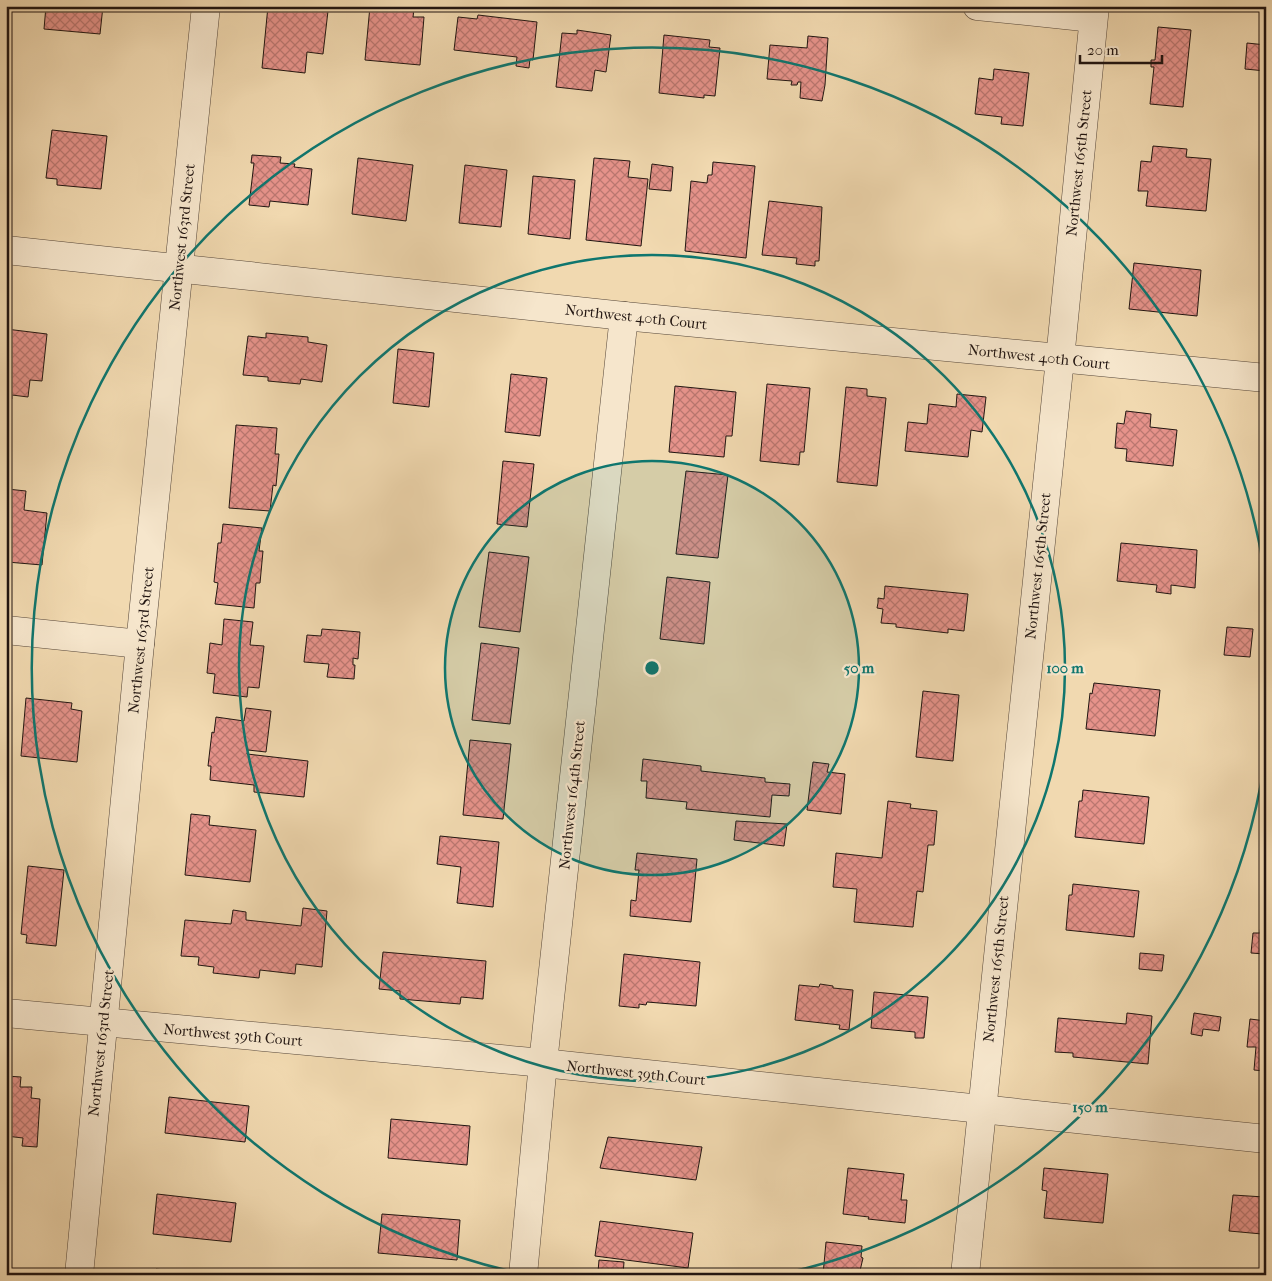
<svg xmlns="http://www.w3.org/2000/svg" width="1272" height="1281" font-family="'IM FELL French Canon',serif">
  <defs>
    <pattern id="building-cross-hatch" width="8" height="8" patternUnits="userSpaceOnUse" patternTransform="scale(1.25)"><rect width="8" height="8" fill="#e6938b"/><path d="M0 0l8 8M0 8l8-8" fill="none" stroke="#ba7770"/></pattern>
  </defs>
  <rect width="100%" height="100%" fill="#f1d9b0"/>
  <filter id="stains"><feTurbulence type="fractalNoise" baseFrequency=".004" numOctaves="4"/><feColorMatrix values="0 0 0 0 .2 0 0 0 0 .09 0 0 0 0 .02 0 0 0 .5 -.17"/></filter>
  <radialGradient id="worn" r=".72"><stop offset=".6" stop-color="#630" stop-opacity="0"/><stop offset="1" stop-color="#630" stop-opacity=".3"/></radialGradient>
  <g fill="url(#building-cross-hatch)" stroke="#211511">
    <polygon points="6,6 10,6 8,24 6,24"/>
    <polygon points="46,6 103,6 100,34 44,29"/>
    <polygon points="268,6 328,11 323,54 307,52 305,73 262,68"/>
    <polygon points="370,6 414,9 413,17 424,17 420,65 365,60"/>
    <polygon points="478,15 537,22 533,60 530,59 529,68 516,66 517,57 454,50 458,17 477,19"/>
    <polygon points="1158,27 1191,30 1183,107 1150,104 1154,67 1151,67 1151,60 1155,60"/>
    <polygon points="577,30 611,35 606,72 595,70 592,91 556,87 562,33 577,34"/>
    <polygon points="664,35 710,40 709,47 720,48 715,96 704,95 704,98 659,93"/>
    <polygon points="808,36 828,38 825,85 822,101 800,98 801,82 798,82 797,85 791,85 792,81 767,79 770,45 807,48"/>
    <polygon points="1247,43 1266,45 1266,71 1245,69"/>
    <polygon points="994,69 1029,73 1023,126 1001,124 1002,117 975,114 979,78 993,80"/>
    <polygon points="52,130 107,136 101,189 57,185 57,179 46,178"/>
    <polygon points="1153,146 1187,149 1186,157 1211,159 1206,211 1146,206 1148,191 1138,191 1141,161 1151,162"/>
    <polygon points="1266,151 1266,183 1263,183"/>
    <polygon points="252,155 281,157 280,163 295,164 294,167 312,169 308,205 270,201 269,207 249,205 254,163 251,163"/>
    <polygon points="358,158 413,165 406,221 352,214"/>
    <polygon points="594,158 630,161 628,177 648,179 641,246 586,240"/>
    <polygon points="713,162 755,166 746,258 685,251 691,181 707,183 708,175 712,175"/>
    <polygon points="652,164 673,167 671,191 649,189"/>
    <polygon points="465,165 507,170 501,227 459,223"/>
    <polygon points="533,176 575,180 570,239 528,234"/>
    <polygon points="769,201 822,207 819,261 815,261 815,266 796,264 797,258 762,255"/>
    <polygon points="1134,263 1201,270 1197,316 1129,309"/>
    <polygon points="6,329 47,334 42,381 30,380 28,397 12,395 12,399 6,398"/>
    <polygon points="266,333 308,337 308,342 327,345 322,382 301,379 300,384 268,381 268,377 243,375 248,336 266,338"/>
    <polygon points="398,349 434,353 429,407 393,403"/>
    <polygon points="511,374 547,378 540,436 505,432"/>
    <polygon points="767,384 810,388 804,452 800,452 799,465 760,461"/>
    <polygon points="675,386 736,392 732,436 726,436 724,457 669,452"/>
    <polygon points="846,387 867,389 867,396 886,398 877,486 837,482"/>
    <polygon points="957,394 986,397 982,432 971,430 968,457 905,451 908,422 927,424 929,404 956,407"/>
    <polygon points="1126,411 1151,414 1150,427 1177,430 1173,466 1126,461 1127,449 1115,448 1117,423 1124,424"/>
    <polygon points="236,425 277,428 275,454 279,454 276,486 273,485 270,511 229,508"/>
    <polygon points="503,461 534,464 527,527 497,524"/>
    <polygon points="686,471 728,475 718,558 676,554"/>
    <polygon points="7,489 26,491 24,510 47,513 42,565 7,562 9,546 6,546"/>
    <polygon points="223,524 262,528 259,551 263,551 260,583 256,583 254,608 215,604 218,583 214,582 218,543 221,543"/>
    <polygon points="1121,543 1197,550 1195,588 1171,585 1171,594 1156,592 1157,585 1117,581"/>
    <polygon points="489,552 529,557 520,632 479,627"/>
    <polygon points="667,577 710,582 704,644 660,639"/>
    <polygon points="885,586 968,594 964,631 948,629 948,633 896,627 896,624 881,623 883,609 877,608 878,603 878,598 884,599"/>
    <polygon points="224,619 253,622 250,645 264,646 259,688 248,687 247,697 213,693 215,674 207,673 210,643 222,645"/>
    <polygon points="1227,627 1253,629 1250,657 1224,655"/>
    <polygon points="322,629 360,632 358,659 353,658 353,665 355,665 354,679 327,677 329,664 304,662 307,635 321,636"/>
    <polygon points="481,643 519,648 510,724 472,720"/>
    <polygon points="1094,683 1160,690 1155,736 1086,729 1090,693 1092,694"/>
    <polygon points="923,691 959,695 953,761 916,757"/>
    <polygon points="26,698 72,703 71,709 82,711 77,762 21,756"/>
    <polygon points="246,708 271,711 266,752 248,750 247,754 308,761 304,797 254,792 254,785 210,780 211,766 208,766 212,732 214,733 216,717 244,721"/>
    <polygon points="470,740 511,744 503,819 463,815"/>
    <polygon points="6,743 11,744 8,776 6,775"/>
    <polygon points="643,759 701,766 701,771 765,778 765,782 790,784 789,796 772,795 770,817 686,809 687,802 646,798 647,781 641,781"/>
    <polygon points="813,762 829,764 827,772 845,774 841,814 807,810"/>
    <polygon points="1083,790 1149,797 1144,844 1075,837 1079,801 1082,801"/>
    <polygon points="888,801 911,804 910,808 937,811 934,845 928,845 923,892 917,891 913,927 854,922 857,889 833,887 836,853 882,858"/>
    <polygon points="191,814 210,816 209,825 256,830 250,882 185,875"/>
    <polygon points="736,821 787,824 784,846 734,840"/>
    <polygon points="440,836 499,842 493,907 457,903 461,867 437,864"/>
    <polygon points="637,853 697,859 691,922 630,916 631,900 636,901 639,870 635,870"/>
    <polygon points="28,866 64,870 56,946 26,943 27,935 21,934"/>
    <polygon points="1073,884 1139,891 1134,937 1066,930 1069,895 1072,895"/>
    <polygon points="303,908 327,911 322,967 296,964 295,974 260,970 259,978 213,973 214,967 198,965 199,957 181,956 185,920 231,924 233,910 246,912 246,920 301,926"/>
    <polygon points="1261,924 1266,925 1266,975 1263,975 1265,954 1251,953 1253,933 1260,933"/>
    <polygon points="383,952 486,961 483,999 461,997 460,1004 400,999 400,991 379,989"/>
    <polygon points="1140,953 1164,955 1162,971 1139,969"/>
    <polygon points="624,954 700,962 696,1006 647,1002 646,1005 639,1004 639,1008 619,1006"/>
    <polygon points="820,984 833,986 833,988 853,990 849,1030 839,1029 840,1025 795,1020 799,985 819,987"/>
    <polygon points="874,992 928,997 924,1038 915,1038 915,1032 871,1028"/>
    <polygon points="1127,1013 1152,1016 1148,1064 1073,1057 1073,1053 1055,1052 1058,1018 1126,1024"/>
    <polygon points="1194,1013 1221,1017 1219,1031 1203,1029 1202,1036 1191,1034"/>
    <polygon points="1250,1019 1266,1021 1266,1071 1254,1070 1256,1047 1247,1047"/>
    <polygon points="6,1076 21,1077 20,1087 32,1087 31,1098 40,1099 37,1147 22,1146 23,1138 6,1136"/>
    <polygon points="169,1097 249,1106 245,1142 165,1133"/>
    <polygon points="391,1119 470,1126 467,1165 388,1158"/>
    <polygon points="608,1137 702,1147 696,1180 600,1168"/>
    <polygon points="848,1168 904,1174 901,1200 907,1200 905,1223 868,1219 869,1217 843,1214"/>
    <polygon points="1044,1168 1108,1174 1103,1223 1044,1218 1047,1191 1042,1190"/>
    <polygon points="1265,1191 1266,1241 1261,1241 1262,1234 1229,1231 1233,1195 1264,1197"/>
    <polygon points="157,1194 236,1203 231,1242 153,1234"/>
    <polygon points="382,1214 460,1220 457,1260 378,1253"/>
    <polygon points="600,1221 693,1233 688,1268 595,1256"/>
    <polygon points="826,1242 862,1246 861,1257 863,1258 859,1275 823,1275"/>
    <polygon points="599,1260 624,1262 623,1275 598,1272"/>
    <polygon points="156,1269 192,1273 192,1275 156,1275"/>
    <polygon points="1205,1270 1254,1275 1205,1275"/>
    <polygon points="1034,1271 1075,1275 1033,1275"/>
  </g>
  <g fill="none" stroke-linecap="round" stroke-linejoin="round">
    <g stroke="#554639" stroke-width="29">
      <g id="street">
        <polyline points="977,6 1093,18"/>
        <polyline points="6,250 624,316 1266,378"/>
        <polyline points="6,630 140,644"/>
        <polyline points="6,1013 543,1063 1266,1139"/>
        <polyline points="79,1275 140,644 206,6"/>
        <polyline points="523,1275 543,1063 624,316"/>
        <polyline points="965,1275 1060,359 1095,6"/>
      </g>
    </g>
    <use href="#street" stroke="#f6e6cc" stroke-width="28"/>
  </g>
  <circle cx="652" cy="668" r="207" fill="#0f766e" fill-opacity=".12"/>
  <g fill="none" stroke="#0f766e" stroke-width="2.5">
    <circle cx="652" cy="668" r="207"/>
    <circle cx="652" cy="668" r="413"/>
    <path d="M1265 760A620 620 0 0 1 781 1274M523 1274A620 620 0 1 1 1265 576"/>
  </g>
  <g text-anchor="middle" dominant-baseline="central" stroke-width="4.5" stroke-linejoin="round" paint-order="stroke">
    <g font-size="15" fill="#211511" stroke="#f6e6cc">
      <text transform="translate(1079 163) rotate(-84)">Northwest 165th Street</text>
      <text transform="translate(182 237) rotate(-84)">Northwest 163rd Street</text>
      <text transform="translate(636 317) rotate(6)">Northwest 40th Court</text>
      <text transform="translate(1039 357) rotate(6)">Northwest 40th Court</text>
      <text transform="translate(1038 566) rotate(-84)">Northwest 165th Street</text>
      <text transform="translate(141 640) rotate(-84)">Northwest 163rd Street</text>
      <text transform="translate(572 795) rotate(-84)">Northwest 164th Street</text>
      <text transform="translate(996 969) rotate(-84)">Northwest 165th Street</text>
      <text transform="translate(233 1035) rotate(5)">Northwest 39th Court</text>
      <text transform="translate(101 1043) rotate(-84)">Northwest 163rd Street</text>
      <text transform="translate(636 1073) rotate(6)">Northwest 39th Court</text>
    </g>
  </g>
  <circle cx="652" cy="668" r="8" fill="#0f766e" stroke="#f6e6cc" stroke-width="2.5"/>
  <g font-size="15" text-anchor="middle" font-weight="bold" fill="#0f766e" stroke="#f6e6cc" stroke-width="4.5" stroke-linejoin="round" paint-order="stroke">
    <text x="859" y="673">50 m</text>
    <text x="1065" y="673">100 m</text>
    <text x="1090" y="1112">150 m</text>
  </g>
  <rect width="1272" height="1281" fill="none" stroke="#f1d9b0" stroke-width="25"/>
  <rect x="8" y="8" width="1257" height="1266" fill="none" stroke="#211511" stroke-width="2.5"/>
  <rect x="12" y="12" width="1247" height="1256" fill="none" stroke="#211511"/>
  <path d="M1080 55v8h82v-8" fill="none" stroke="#211511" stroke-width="2.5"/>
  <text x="1087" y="55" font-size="15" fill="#211511" stroke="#f6e6cc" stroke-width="4" paint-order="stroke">20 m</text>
  <rect width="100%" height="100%" filter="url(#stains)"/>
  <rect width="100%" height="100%" fill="url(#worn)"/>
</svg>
